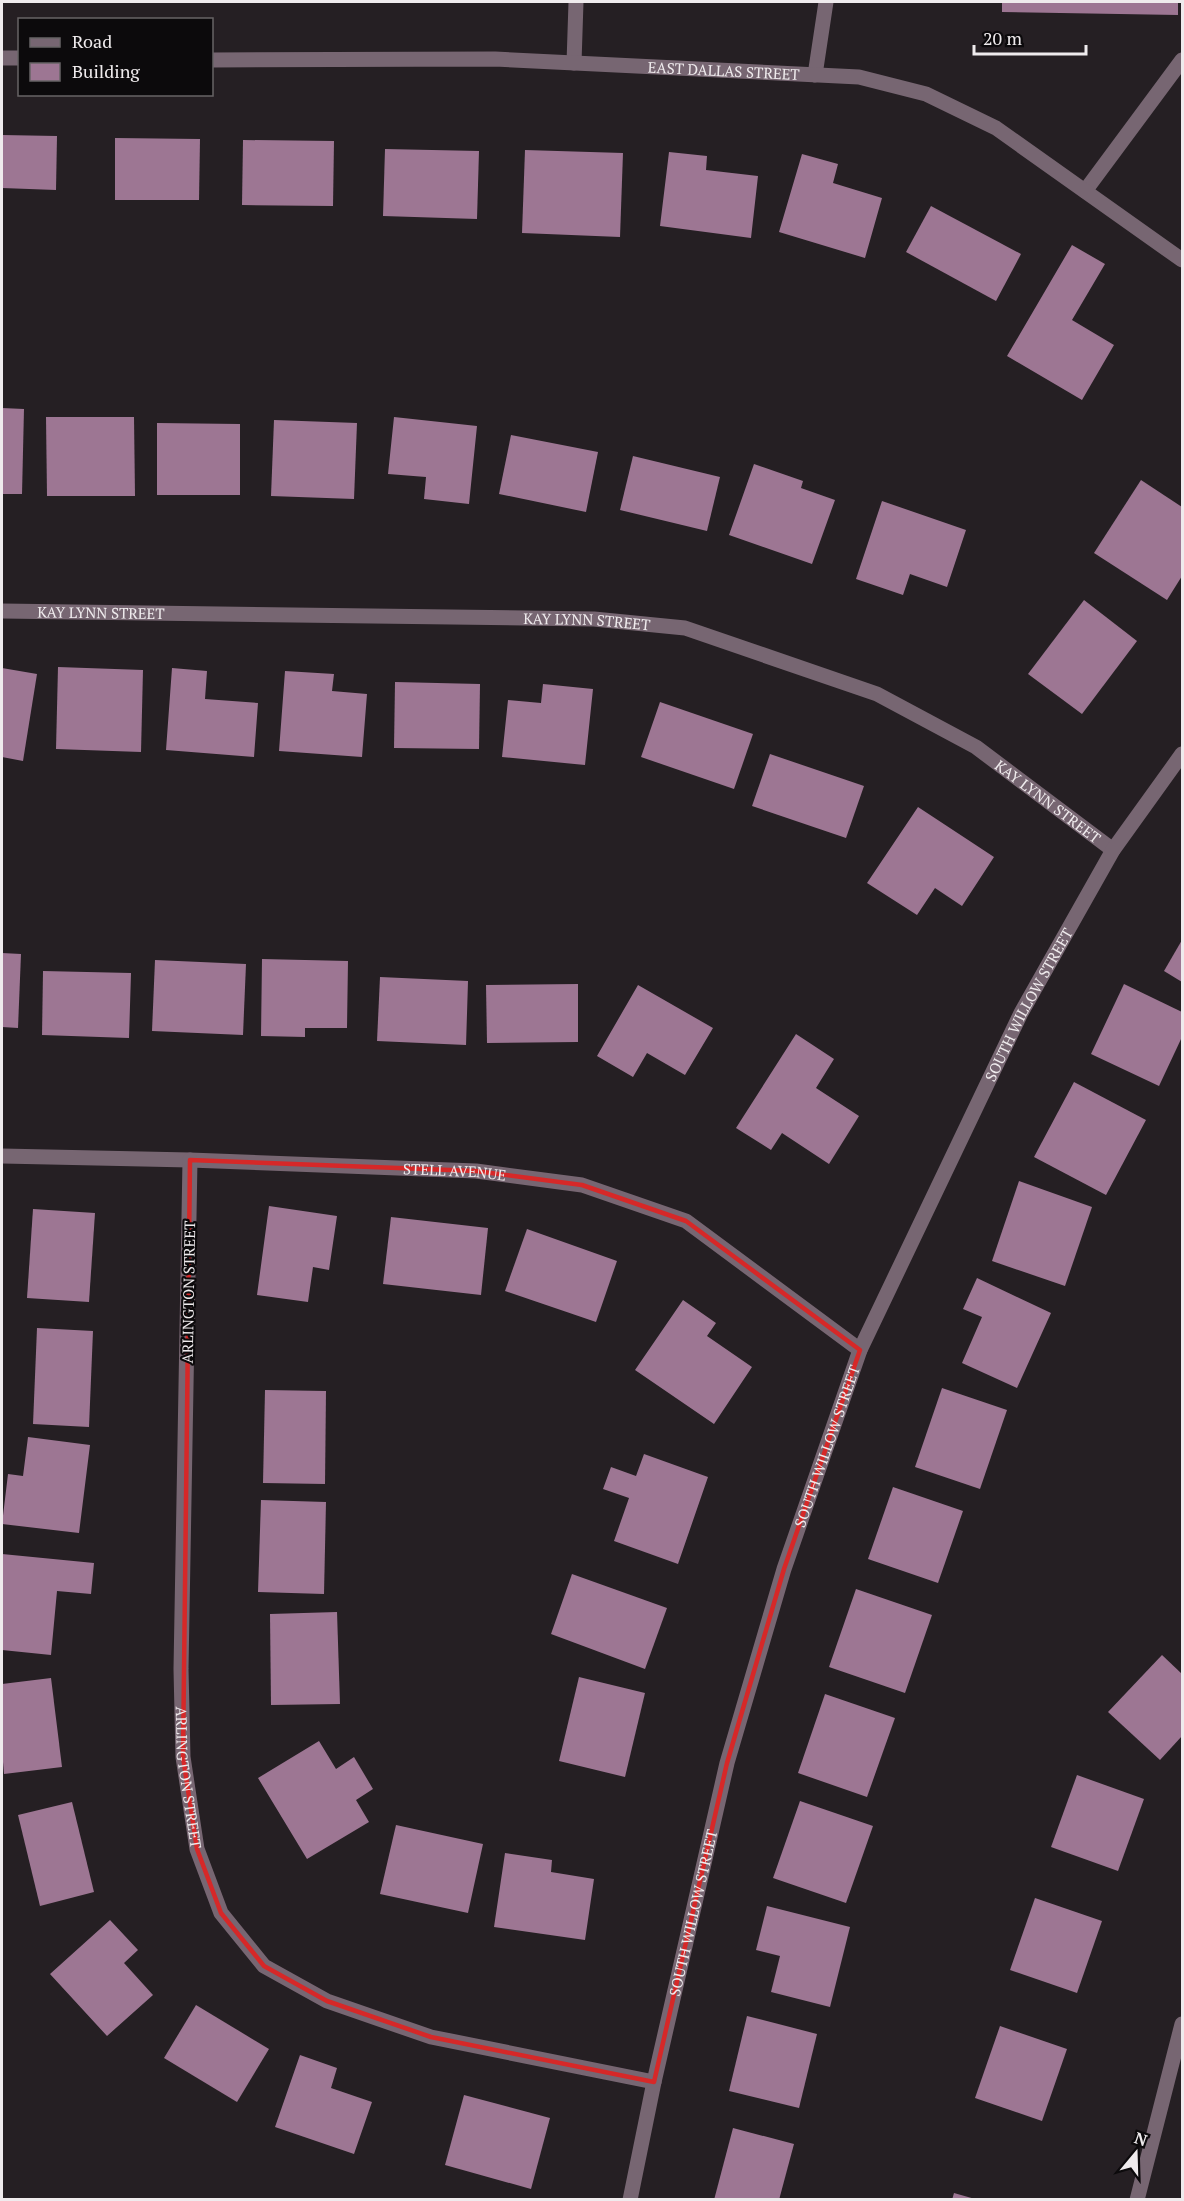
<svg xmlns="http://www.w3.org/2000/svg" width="1184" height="2201" font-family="'PT Serif',serif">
  <rect width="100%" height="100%" fill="#251f23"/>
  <g fill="#9d7693">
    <polygon points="1002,2 1178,2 1178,15 1002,12"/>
    <polygon points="2,135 57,136 56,190 2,188"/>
    <polygon points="115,138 200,139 199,200 115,200"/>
    <polygon points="243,140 334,141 333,206 242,205"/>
    <polygon points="385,149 479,151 477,219 383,216"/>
    <polygon points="525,150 623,153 620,237 522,233"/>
    <polygon points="669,152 707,156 706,170 758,176 751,238 660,226"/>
    <polygon points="802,154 838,164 833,183 882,198 865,258 779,232"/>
    <polygon points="931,206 1021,254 996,301 906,252"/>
    <polygon points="1072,245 1105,264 1072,320 1114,345 1082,400 1007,356"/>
    <polygon points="2,408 24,409 22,494 2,494"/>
    <polygon points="46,417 134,417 135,496 47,496"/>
    <polygon points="394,417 477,426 469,504 424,499 426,477 388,474"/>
    <polygon points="274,420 357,423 354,499 271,496"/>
    <polygon points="157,423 240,424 240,495 157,495"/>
    <polygon points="511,435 598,452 586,512 499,494"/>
    <polygon points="633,456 720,477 707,531 620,510"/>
    <polygon points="754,464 803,481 801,488 835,500 812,564 729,535"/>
    <polygon points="1141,480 1182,507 1182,576 1167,600 1094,553"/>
    <polygon points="882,501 966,530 947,587 910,574 903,595 856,579"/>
    <polygon points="1084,600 1137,641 1082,714 1028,674"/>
    <polygon points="58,667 143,670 141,752 56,749"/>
    <polygon points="2,668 37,674 23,761 2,757"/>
    <polygon points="172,668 207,671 205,699 258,703 254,757 166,750"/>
    <polygon points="285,671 334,674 332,691 367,694 362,757 279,751"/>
    <polygon points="395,682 480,684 479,749 394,748"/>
    <polygon points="543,684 593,689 585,765 502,757 508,700 541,703"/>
    <polygon points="660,702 753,734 734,789 641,757"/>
    <polygon points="770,754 864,786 846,838 752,806"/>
    <polygon points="918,807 994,857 962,906 935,888 917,915 867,883"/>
    <polygon points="1182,940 1182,982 1164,971"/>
    <polygon points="2,953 21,954 18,1028 2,1027"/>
    <polygon points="262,959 348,961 347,1028 305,1028 305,1037 261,1036"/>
    <polygon points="155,960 246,964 243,1035 152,1031"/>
    <polygon points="43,971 131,973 129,1038 42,1035"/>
    <polygon points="380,977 468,981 466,1045 377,1041"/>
    <polygon points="578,984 578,1042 487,1043 486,985"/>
    <polygon points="1124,984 1182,1012 1182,1037 1159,1086 1091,1054"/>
    <polygon points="638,985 713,1028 685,1075 647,1053 633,1077 597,1056"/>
    <polygon points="796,1034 834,1059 816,1088 859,1116 829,1164 782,1133 771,1150 736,1128"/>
    <polygon points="1074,1082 1146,1120 1106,1195 1034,1157"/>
    <polygon points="1019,1181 1092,1207 1065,1286 992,1261"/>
    <polygon points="269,1206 337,1216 329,1270 313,1267 308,1302 257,1295"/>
    <polygon points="33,1209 95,1213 89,1302 27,1298"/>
    <polygon points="391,1217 488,1228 481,1295 383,1284"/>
    <polygon points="527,1229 617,1261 596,1322 505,1291"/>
    <polygon points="977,1278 1051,1313 1017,1388 962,1363 982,1317 963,1309"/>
    <polygon points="683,1300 716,1323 707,1336 752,1367 714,1424 635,1370"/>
    <polygon points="37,1328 93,1331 89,1427 33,1424"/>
    <polygon points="942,1388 1007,1410 980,1489 915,1467"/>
    <polygon points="265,1390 326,1391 325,1484 263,1483"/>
    <polygon points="28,1437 90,1445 79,1533 2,1524 8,1474 23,1476"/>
    <polygon points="644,1454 708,1477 678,1564 614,1541 629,1498 603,1489 611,1467 636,1476"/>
    <polygon points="893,1487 963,1511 938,1583 868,1559"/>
    <polygon points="261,1500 326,1502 324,1594 258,1592"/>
    <polygon points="2,1554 94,1563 91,1594 57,1591 51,1655 2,1650"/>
    <polygon points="572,1574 667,1608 645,1669 551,1634"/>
    <polygon points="856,1589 932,1615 905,1693 829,1667"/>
    <polygon points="337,1612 340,1704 271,1705 270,1614"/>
    <polygon points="1162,1655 1182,1674 1182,1736 1160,1760 1108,1712"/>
    <polygon points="579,1677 645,1693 625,1777 559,1761"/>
    <polygon points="51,1678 62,1767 4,1774 2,1750 2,1684"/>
    <polygon points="825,1694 895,1718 867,1797 798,1773"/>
    <polygon points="319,1741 336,1769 354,1757 373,1789 356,1800 369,1822 307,1859 258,1778"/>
    <polygon points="1077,1775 1144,1799 1118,1871 1051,1847"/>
    <polygon points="800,1801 873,1826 846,1903 773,1878"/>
    <polygon points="72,1802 94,1892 40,1906 18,1815"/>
    <polygon points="396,1825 483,1844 468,1913 380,1894"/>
    <polygon points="505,1853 552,1860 551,1872 594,1879 585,1940 494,1927"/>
    <polygon points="1035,1898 1102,1921 1077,1993 1010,1970"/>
    <polygon points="767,1906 850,1927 830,2007 771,1992 780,1956 756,1950"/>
    <polygon points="110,1920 138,1950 124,1963 153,1995 107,2036 50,1974"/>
    <polygon points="196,2005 269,2049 237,2102 164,2058"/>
    <polygon points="747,2016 817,2034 799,2108 729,2091"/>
    <polygon points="1000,2026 1067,2049 1042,2121 975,2098"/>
    <polygon points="300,2055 337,2068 331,2088 372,2102 354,2154 275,2127"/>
    <polygon points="464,2095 550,2118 531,2189 445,2165"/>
    <polygon points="733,2128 794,2144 779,2200 714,2200"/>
    <polygon points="954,2193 975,2199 975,2200 952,2200"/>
  </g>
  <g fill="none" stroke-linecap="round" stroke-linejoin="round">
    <g stroke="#776672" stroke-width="15">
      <polyline points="574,63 576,2"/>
      <polyline points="815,75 826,2"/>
      <polyline points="1085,191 1182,60"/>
    </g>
    <g stroke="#776672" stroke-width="15">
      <polyline points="2,58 20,58"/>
      <path id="s1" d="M212,60l283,-1 364,18 67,17 70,34 186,132"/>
      <path id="s2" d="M2,611l592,8 91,9 192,66 99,53 137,103"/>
      <path id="s3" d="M2,1156l188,4 286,11 106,14 104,36 174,129"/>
      <path id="s4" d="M190,1160l-9,509 2,88 14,92 24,64 43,53 63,35 104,36 223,45"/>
      <path id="s5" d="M630,2200l24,-118 73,-319 57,-194 76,-219 161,-337 92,-163 69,-96"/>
      <polyline points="1137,2200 1182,2024"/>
    </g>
  </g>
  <path fill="none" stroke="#d62828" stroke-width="4.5" stroke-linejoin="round" d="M190,1160l286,11 106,14 104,36 174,129 -76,219 -57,194 -73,319 -223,-45 -104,-36 -63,-35 -43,-53 -24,-64 -14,-92z"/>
  <g text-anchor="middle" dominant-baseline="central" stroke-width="4.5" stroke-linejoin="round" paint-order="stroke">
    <g font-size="15" fill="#efebed" stroke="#0c0a0c">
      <text stroke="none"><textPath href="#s1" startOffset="512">EAST DALLAS STREET</textPath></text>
      <text stroke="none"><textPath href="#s2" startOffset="99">KAY LYNN STREET</textPath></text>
      <text stroke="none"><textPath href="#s2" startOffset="585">KAY LYNN STREET</textPath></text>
      <text stroke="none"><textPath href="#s2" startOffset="1089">KAY LYNN STREET</textPath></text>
      <text stroke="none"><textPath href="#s5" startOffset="1266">SOUTH WILLOW STREET</textPath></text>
      <text stroke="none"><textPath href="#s3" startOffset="453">STELL AVENUE</textPath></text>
      <text transform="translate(188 1292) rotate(-89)">ARLINGTON STREET</text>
      <text stroke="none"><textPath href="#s5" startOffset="780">SOUTH WILLOW STREET</textPath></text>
      <text stroke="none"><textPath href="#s4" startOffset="618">ARLINGTON STREET</textPath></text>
      <text stroke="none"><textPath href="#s5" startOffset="294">SOUTH WILLOW STREET</textPath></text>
    </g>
  </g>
  <rect width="1184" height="2201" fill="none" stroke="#efebed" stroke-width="6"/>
  <rect x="18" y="18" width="195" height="78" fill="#0c0a0c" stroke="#676466" stroke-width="1.5"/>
  <rect x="30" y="38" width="30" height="9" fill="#776672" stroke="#676466" stroke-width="1.5"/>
  <text x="72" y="48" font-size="18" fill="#efebed">Road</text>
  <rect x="30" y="63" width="30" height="18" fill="#9d7693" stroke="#676466" stroke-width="1.5"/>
  <text x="72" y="78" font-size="18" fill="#efebed">Building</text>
  <g transform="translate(1136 2153) rotate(19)" stroke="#0c0a0c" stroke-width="4.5" paint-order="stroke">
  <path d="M0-4.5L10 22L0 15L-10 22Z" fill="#efebed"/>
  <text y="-9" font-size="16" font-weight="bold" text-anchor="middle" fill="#efebed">N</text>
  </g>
  <path d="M974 45v9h112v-9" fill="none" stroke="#efebed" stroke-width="3"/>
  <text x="983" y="45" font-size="18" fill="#efebed" stroke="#0c0a0c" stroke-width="4.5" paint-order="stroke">20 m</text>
</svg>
